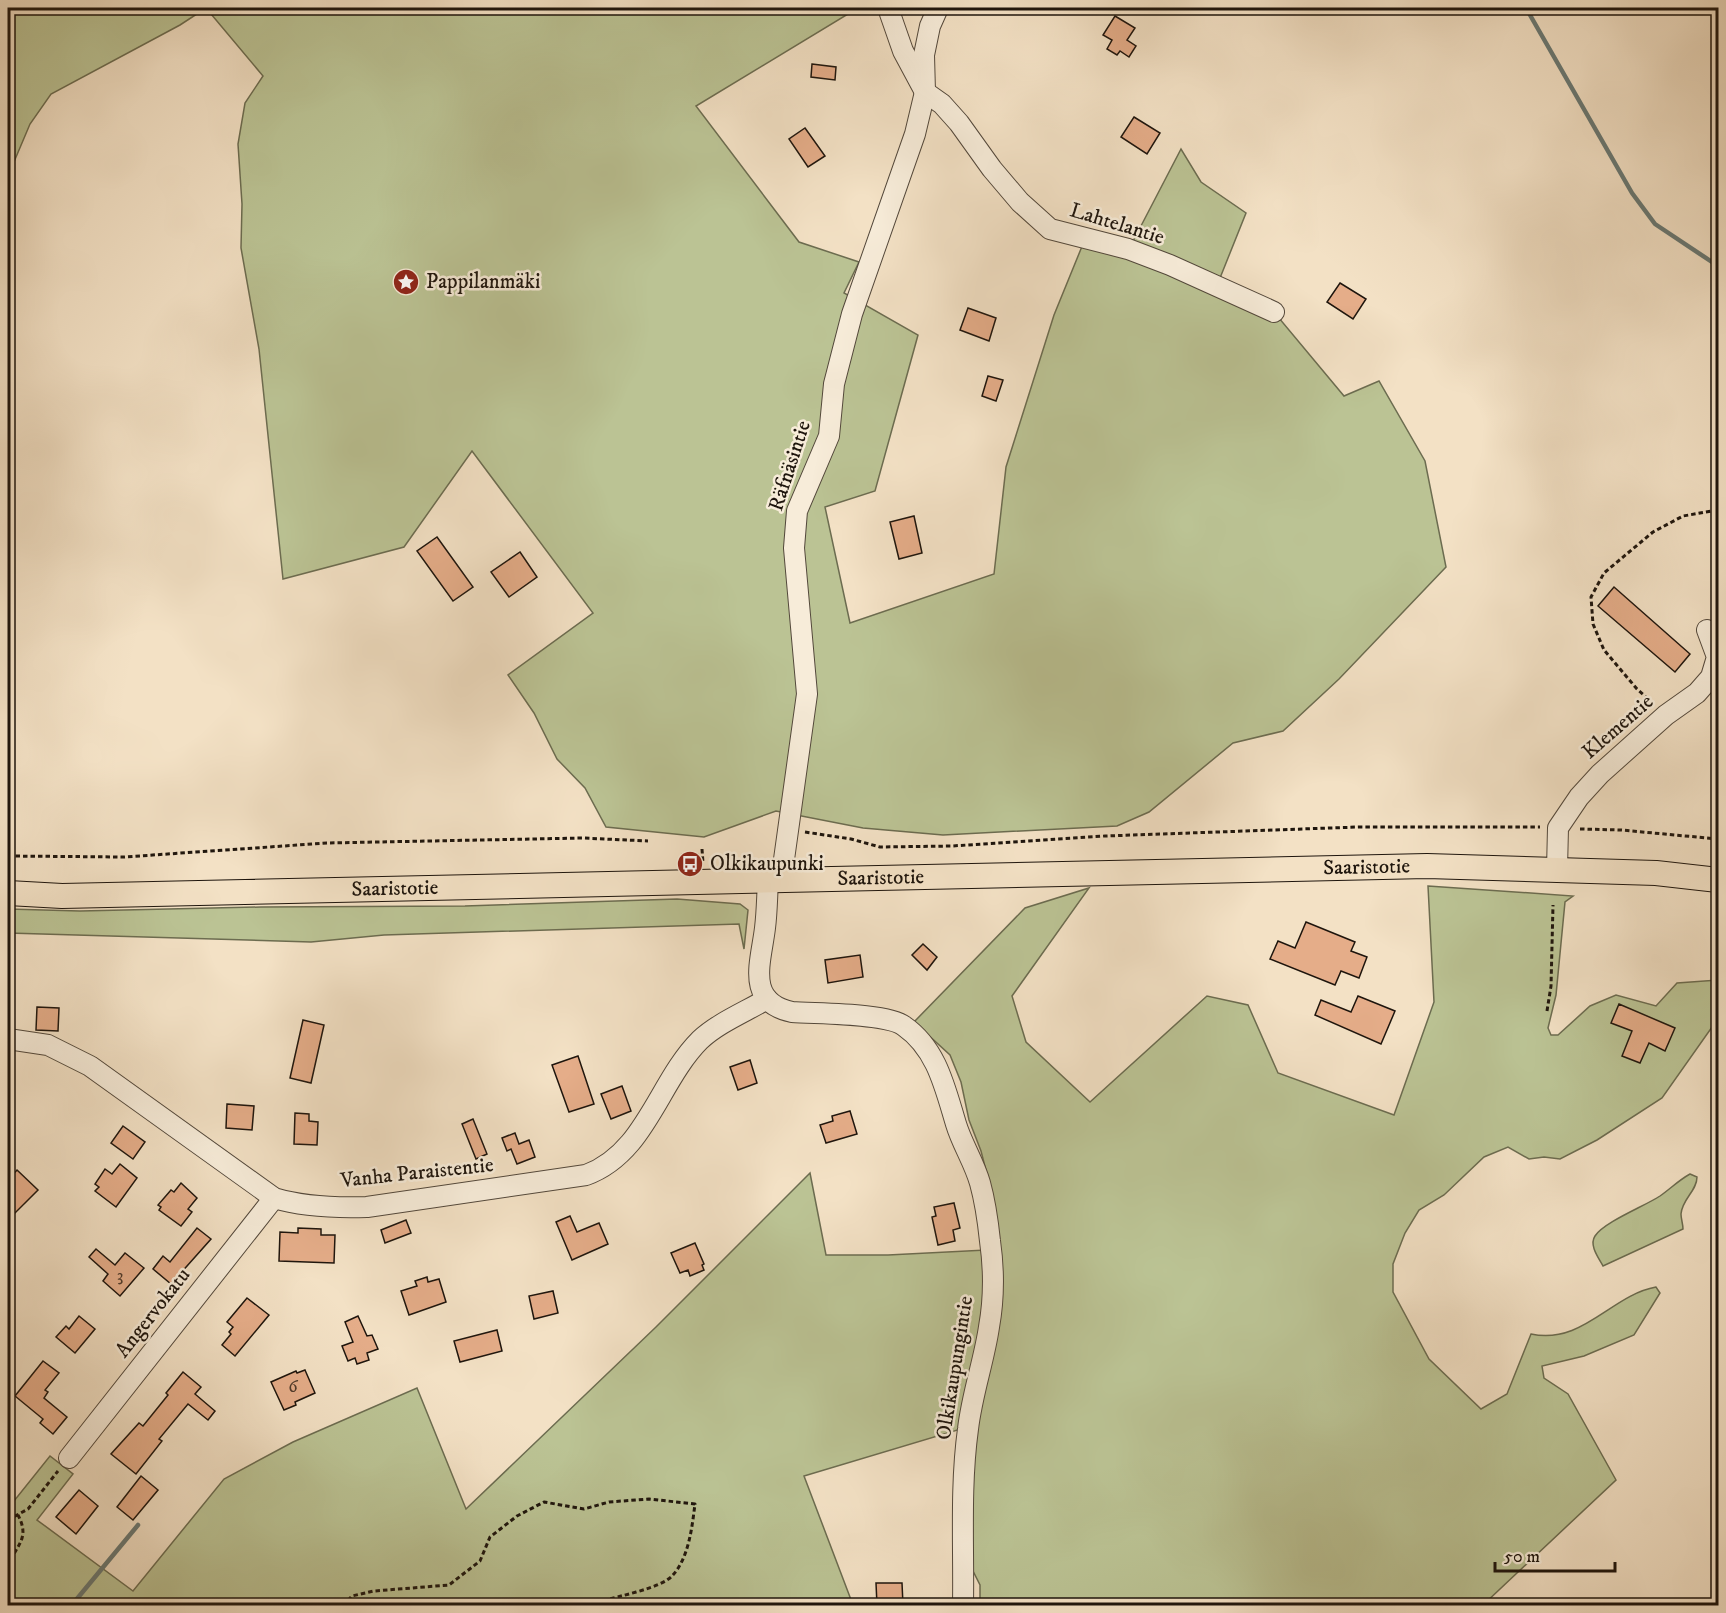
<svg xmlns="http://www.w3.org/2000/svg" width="1726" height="1613" font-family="'IM FELL DW Pica',serif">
  <rect width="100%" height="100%" fill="#f3e1c5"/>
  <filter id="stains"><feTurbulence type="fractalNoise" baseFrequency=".00333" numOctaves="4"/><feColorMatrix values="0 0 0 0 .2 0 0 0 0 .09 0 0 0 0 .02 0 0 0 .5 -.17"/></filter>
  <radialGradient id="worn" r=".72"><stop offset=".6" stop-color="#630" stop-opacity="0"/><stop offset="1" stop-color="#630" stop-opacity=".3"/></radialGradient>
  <g fill="#bbc394" stroke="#6c6c50" stroke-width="1.5">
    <polygon points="8,8 858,8 696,106 799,242 859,262 844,293 918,335 875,491 825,507 850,623 994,574 1006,467 1054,315 1085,239 1129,249 1181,149 1201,182 1246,213 1216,288 1274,312 1344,396 1379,381 1425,461 1446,567 1339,679 1283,731 1233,743 1149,812 1117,826 943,835 863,828 776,811 704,837 606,827 585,788 557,759 534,713 508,675 593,613 472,451 404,547 283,579 259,349 241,248 242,204 238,144 245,103 263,76 206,8 180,25 51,94 30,124 8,176"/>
    <path d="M1428,886l145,10 -8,6 -9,93 -8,33 3,7h7l32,-29 26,-11 40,11 21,-23 41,-3v13l-2,9 1,18 -55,78 -65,42 -37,19 -16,-2 -15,2 -21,-12 -24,10 -40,38 -25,15 -14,23 -12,31v28l36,67 52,50 26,-15 24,-60c52,11 80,-39 125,-47l4,6 -26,42 -50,21 -42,10 2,12 24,16 48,86 -133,125h-503v-20l-8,-16 -3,-62 8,-90 12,-235 -8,-31 -12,-31 -8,-38 -11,-27 -36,-33 111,-114 64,-20 -77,108 14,46 64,60 117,-106 41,9 30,68 116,42 40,-113z"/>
    <polygon points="677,899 740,904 748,910 744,949 739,924 384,935 311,942 8,933 8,909 80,911 261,907 465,906"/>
    <polygon points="810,1173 826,1255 888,1255 986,1250 984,1313 961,1429 804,1476 853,1605 8,1605 8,1497 14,1501 50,1456 73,1474 37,1520 133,1591 224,1479 293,1442 417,1388 466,1509 656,1327"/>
    <path d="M1690,1174l7,3c0,14 -15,22 -16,37 0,5 2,10 2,15l-80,37c-5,-9 -14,-21 -8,-30 9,-14 50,-30 65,-40 10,-7 19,-16 30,-22z"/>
  </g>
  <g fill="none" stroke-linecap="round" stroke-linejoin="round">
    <g stroke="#6a7974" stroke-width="4.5">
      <polyline points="1526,8 1632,193 1655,224 1718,266"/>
      <polyline points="71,1606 138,1525"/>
    </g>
  </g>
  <g fill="#e5ad89" stroke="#1e150d" stroke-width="1.5">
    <polygon points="1115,16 1135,28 1127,40 1136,46 1129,57 1120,51 1117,55 1107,49 1112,40 1103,35"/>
    <polygon points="812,64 836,67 835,80 811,77"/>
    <polygon points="1134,117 1160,133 1147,154 1121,137"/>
    <polygon points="805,128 825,156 808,167 789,139"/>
    <polygon points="1340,283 1366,299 1353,319 1327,302"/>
    <polygon points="968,308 996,318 989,341 960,330"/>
    <polygon points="988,376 1003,380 996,401 982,396"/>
    <polygon points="914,516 922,553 899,559 890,522"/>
    <polygon points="437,537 473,587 453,601 417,551"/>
    <polygon points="520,552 537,577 509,597 491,572"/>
    <polygon points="1614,587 1690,654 1675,672 1598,606"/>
    <polygon points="1306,922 1355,942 1351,951 1367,957 1359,978 1341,971 1335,985 1270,959 1278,941 1295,948"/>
    <polygon points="923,944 937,957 927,970 912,955"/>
    <polygon points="860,955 863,977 828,983 825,960"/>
    <polygon points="1358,996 1395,1011 1381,1044 1315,1015 1321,1000 1351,1012"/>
    <polygon points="1619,1004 1675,1028 1665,1051 1649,1043 1640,1063 1622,1056 1632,1031 1611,1023"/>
    <polygon points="37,1007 59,1008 58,1031 36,1030"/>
    <polygon points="303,1020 324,1025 311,1083 290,1078"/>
    <polygon points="578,1056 594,1104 569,1112 552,1065"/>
    <polygon points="750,1060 757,1083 738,1090 730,1067"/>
    <polygon points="622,1086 631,1111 611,1119 601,1094"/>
    <polygon points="227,1104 254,1106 252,1130 226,1128"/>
    <polygon points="850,1111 857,1134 826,1143 820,1125 833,1121 832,1116"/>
    <polygon points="295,1113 309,1114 309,1121 318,1122 317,1145 294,1144"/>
    <polygon points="473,1119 487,1154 476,1159 462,1124"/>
    <polygon points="123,1126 145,1142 133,1159 111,1143"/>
    <polygon points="515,1133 519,1144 529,1140 535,1157 517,1164 511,1149 507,1151 502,1138"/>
    <polygon points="120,1164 137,1178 116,1207 95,1191 99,1187 95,1184 105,1169 112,1174"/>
    <polygon points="17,1170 38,1190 14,1214 8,1207 8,1180"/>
    <polygon points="181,1183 197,1198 188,1209 192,1212 181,1226 159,1210 161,1207 158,1205 171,1190 174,1192"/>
    <polygon points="954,1203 960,1228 953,1230 955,1241 938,1245 932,1217 936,1216 934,1207"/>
    <polygon points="570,1216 577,1232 599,1223 608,1244 572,1260 556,1222"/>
    <polygon points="406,1220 411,1233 385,1243 381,1230"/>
    <polygon points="197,1228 211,1239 171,1284 153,1269 163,1256 170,1262"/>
    <polygon points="298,1228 321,1229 321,1235 335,1235 334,1263 279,1261 280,1232 298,1233"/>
    <polygon points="695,1243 704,1264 702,1265 704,1270 690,1276 688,1270 680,1273 671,1253"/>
    <polygon points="96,1249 115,1265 125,1253 144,1268 120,1296 103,1281 108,1274 89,1257"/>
    <polygon points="427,1277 428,1282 439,1279 446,1302 409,1315 401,1291 417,1286 415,1281"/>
    <polygon points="553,1291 558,1313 534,1319 529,1296"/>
    <polygon points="247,1298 269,1315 235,1356 222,1345 231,1334 229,1332 233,1327 227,1322"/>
    <polygon points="79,1316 95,1329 75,1353 56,1337 66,1326 69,1329"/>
    <polygon points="358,1316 367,1336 372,1335 378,1349 367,1353 369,1360 357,1364 355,1358 348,1361 342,1346 353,1342 345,1322"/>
    <polygon points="497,1330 502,1351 460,1362 454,1341"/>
    <polygon points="43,1361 59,1373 45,1390 48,1392 44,1398 67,1417 53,1434 40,1423 43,1419 15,1396"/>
    <polygon points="305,1370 315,1393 295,1402 296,1405 284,1410 271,1382 296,1371 297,1373"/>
    <polygon points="183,1372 201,1387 195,1394 215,1411 208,1420 188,1404 159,1439 162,1441 136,1474 111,1454 139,1423 143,1426 168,1395 166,1393"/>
    <polygon points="141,1476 158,1490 133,1520 117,1507"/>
    <polygon points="79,1490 98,1506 76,1534 56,1517"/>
    <polygon points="876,1583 902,1583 903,1605 877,1605"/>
  </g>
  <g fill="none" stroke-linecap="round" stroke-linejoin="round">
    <g stroke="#53483b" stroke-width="22">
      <g id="minor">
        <polyline points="888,8 903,51 925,92 942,104 959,123 992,169 1020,202 1050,229 1128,249 1170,265 1274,312"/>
        <polyline points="1557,869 1558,828 1579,797 1600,774 1666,715 1697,693 1711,677 1717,657 1707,630"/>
        <path d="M768,881c-1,16 -1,31 -3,47 -4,34 -20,74 27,84 24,2 95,1 112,14 33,23 41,62 52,98 6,20 18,38 24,59 5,18 8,39 10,58 4,28 4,58 -1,86 -5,34 -17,67 -21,102 -8,58 -4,118 -5,177"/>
        <polyline points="781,881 807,694 794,548 797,511 829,436 834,384 852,314 915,134 925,92 924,55 930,26 938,8"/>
        <path d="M8,1039l40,6 42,21 184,132c30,9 62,10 93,9l219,-32c60,-22 72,-93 114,-135 18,-17 45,-28 67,-41"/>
        <polyline points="69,1458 274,1198"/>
      </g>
    </g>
    <g stroke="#1e150d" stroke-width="26">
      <g id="major">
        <path id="s1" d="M8,893l54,3 1365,-30 229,7 62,7"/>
      </g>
    </g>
    <g stroke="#1e150d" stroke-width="3" stroke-dasharray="4.5 3" stroke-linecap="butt">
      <polyline points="1654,704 1637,689 1604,650 1593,624 1591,597 1604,573 1653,532 1683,516 1718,510"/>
      <polyline points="1580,829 1621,830 1718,839"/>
      <polyline points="805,832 851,839 880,847 952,846 1105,836 1358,827 1540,827"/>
      <polyline points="702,849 703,863"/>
      <polyline points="8,856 124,857 327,843 583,838 648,841"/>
      <polyline points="1547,1011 1551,986 1553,905"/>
      <polyline points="8,1520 28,1509 58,1471"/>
      <path d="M8,1567c7,-22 23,-27 10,-52"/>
      <polyline points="8,1594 19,1606"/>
      <polyline points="61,1606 65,1601"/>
      <path d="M343,1606l9,-10 22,-5 75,-6 31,-24 10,-24 27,-21 27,-14 40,7 25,-7 40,-3 46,5c-3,23 -6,54 -23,72 -11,12 -53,20 -70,25l-5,5"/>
    </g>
    <use href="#minor" stroke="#f7ecd9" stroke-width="20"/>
    <use href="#major" stroke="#f3e1c5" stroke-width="24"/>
  </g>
  <defs>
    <g id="sight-disc" transform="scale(1.35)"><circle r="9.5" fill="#8f2418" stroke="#f7ecd9"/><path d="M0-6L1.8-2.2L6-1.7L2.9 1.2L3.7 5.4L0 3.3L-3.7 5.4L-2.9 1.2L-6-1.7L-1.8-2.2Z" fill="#fff"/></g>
    <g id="bus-disc" transform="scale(1.35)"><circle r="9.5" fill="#8f2418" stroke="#f7ecd9"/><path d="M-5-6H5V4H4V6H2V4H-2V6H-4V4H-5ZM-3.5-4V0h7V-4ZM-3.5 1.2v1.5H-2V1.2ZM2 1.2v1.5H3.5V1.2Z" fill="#fff"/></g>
  </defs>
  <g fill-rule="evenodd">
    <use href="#sight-disc" x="406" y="282"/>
    <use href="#bus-disc" x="690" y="864"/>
  </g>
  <g text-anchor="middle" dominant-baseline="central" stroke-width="5" stroke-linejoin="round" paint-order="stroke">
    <g font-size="18" fill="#503b2c">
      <text x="120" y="1276">3</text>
      <text x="293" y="1387">6</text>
    </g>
    <g font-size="21" fill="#1e150d" stroke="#f7ecd9">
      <text transform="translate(1117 224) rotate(17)">Lahtelantie</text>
      <text transform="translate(790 466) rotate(-72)">Räfnäsintie</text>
      <text transform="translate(1618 727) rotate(-41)">Klementie</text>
      <text stroke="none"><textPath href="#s1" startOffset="1359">Saaristotie</textPath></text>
      <text stroke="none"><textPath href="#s1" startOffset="873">Saaristotie</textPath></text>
      <text stroke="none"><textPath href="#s1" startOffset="387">Saaristotie</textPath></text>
      <text transform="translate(417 1173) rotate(-6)">Vanha Paraistentie</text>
      <text transform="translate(153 1313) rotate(-52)">Angervokatu</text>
      <text transform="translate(955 1368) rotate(-81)">Olkikaupungintie</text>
    </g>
    <g font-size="21" fill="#1e150d" stroke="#f7ecd9" text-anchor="start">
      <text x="426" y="282">Pappilanmäki</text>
      <text x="710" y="864">Olkikaupunki</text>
    </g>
  </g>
  <rect width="1726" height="1613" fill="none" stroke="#f3e1c5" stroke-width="30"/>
  <rect x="9" y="9" width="1708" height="1595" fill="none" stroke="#1e150d" stroke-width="3"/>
  <rect x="15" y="15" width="1696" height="1583" fill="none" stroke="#1e150d" stroke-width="1.5"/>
  <path d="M1495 1562v9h120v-9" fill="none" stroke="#1e150d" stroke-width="3"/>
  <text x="1504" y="1562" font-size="18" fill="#1e150d" stroke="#f7ecd9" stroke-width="4.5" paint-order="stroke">50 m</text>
  <rect width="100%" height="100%" filter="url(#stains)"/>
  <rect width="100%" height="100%" fill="url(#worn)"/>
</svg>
